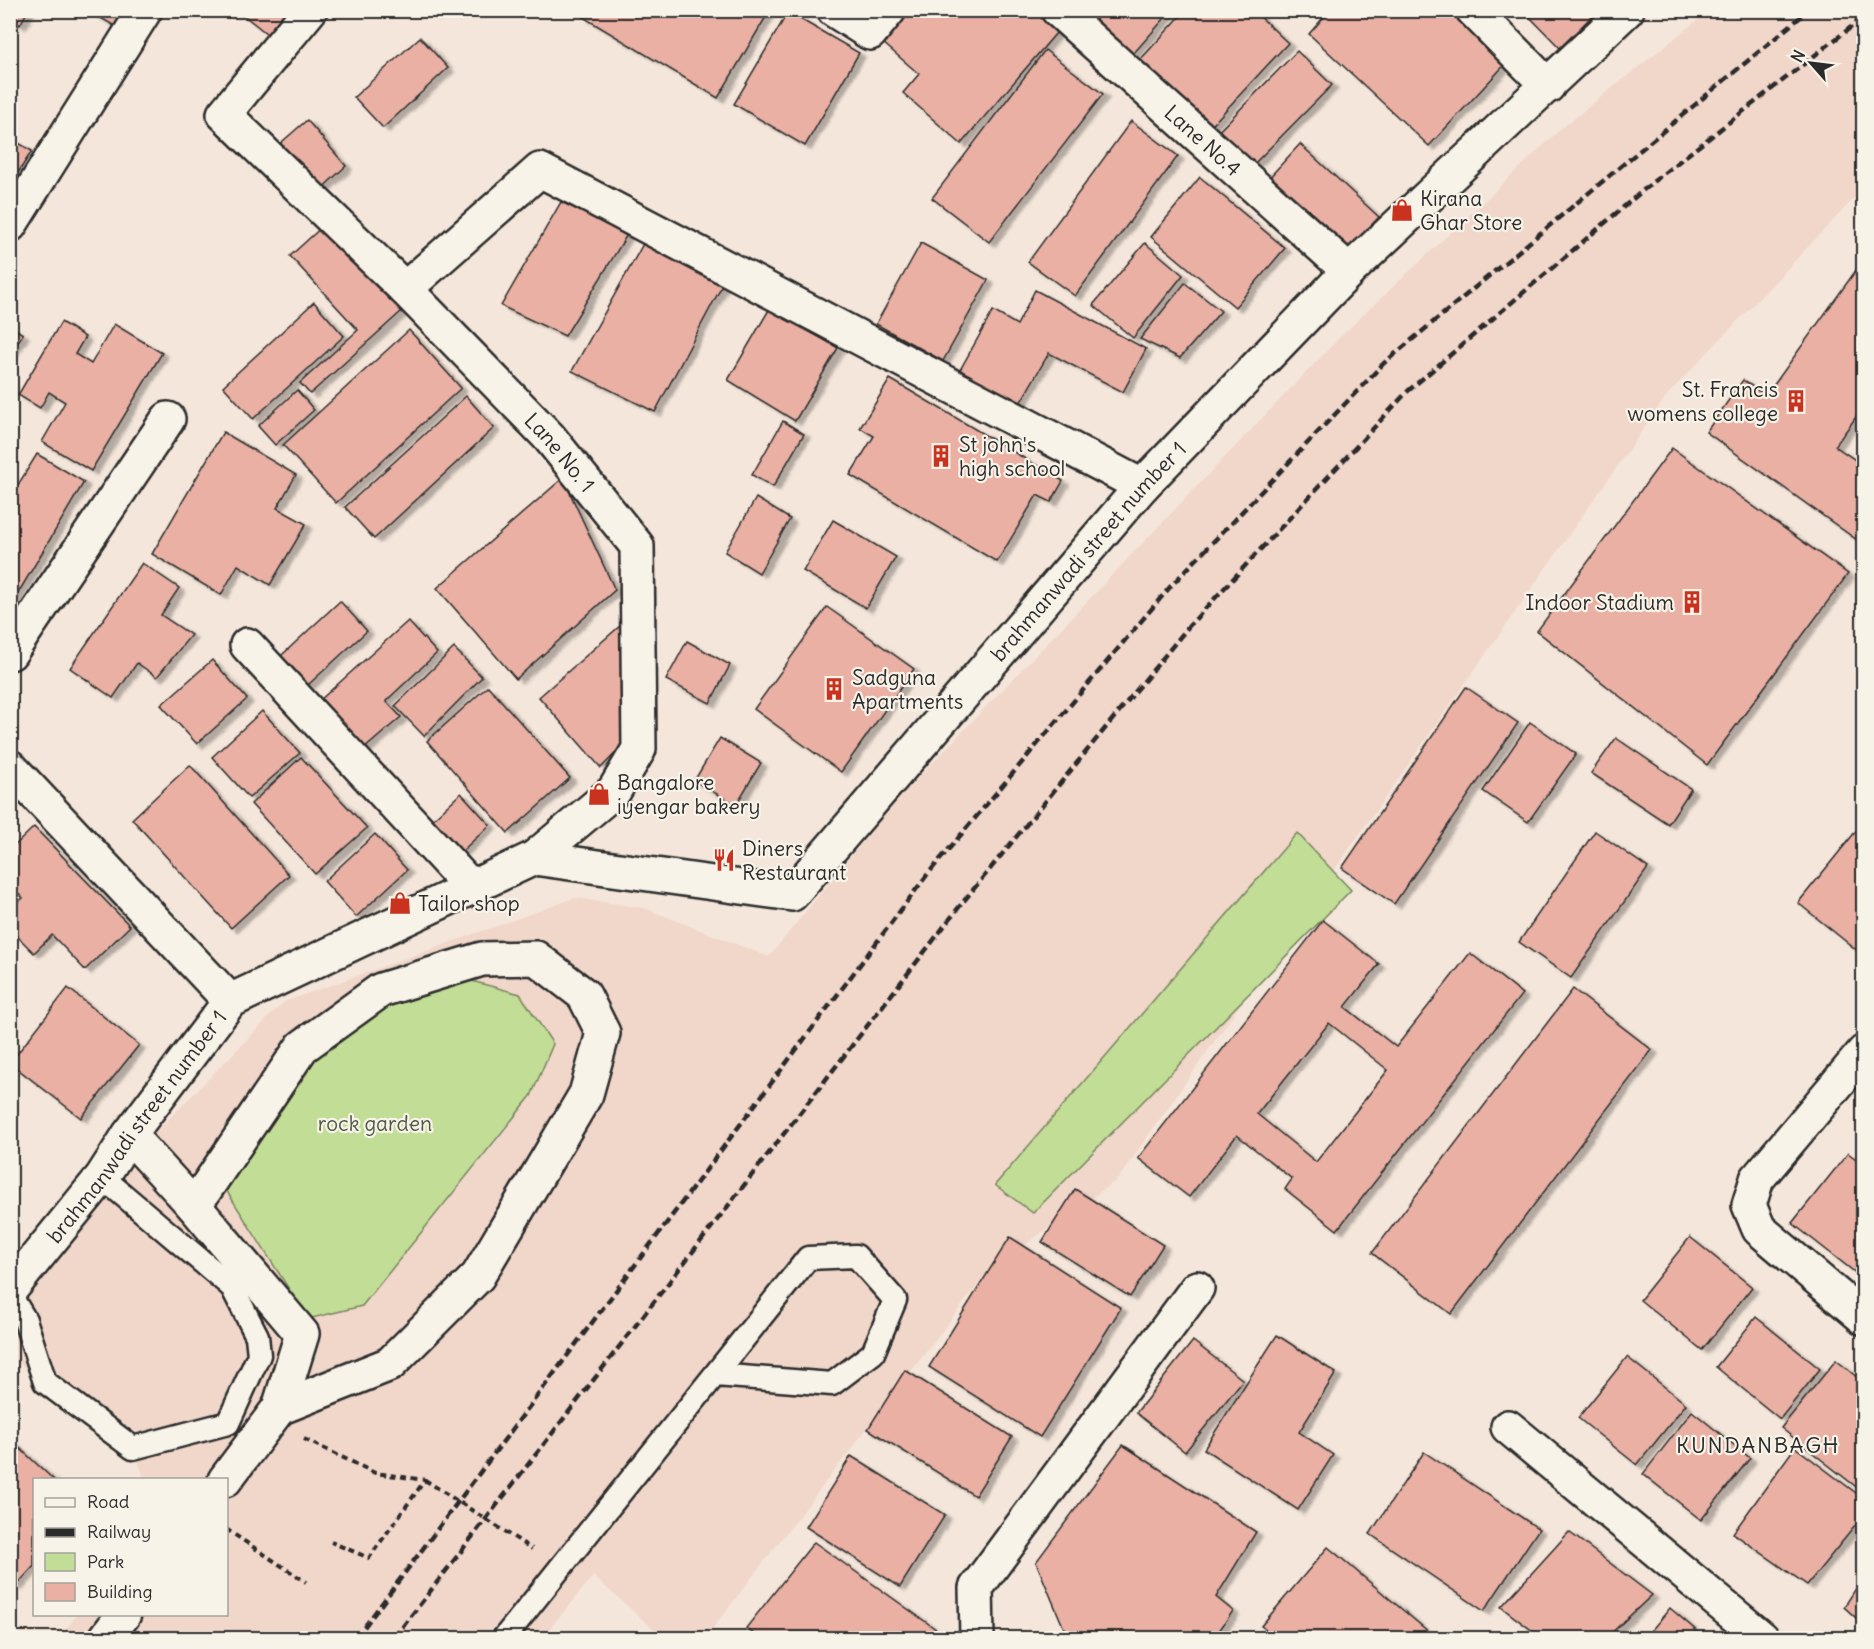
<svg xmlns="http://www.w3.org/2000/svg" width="1874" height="1649" font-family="Delius,sans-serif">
  <defs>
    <filter id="shadow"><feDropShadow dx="6" dy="4" stdDeviation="1.5" flood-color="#0004"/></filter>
  </defs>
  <rect width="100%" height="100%" fill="#f4e6da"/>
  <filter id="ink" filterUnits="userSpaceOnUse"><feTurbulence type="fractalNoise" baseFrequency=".0167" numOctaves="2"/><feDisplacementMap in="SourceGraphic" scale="12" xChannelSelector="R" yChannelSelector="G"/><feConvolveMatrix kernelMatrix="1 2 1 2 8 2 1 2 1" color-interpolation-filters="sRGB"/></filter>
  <g filter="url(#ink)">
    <polygon fill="#f1d6ca" points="1709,11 1863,11 1863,189 1667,395 1118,1179 990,1269 705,1638 664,1638 593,1576 542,1638 59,1638 77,1615 226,1614 226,1480 145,1479 133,1448 11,1357 10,1306 109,1180 284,1002 575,898 644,908 769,957 895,802 1342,335 1562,128"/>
    <g fill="#c2dd95" stroke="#768460" stroke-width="1.5">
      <polygon points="1297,833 1351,890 1033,1213 995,1185"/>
      <polygon points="442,973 520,994 553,1044 531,1096 362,1306 308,1319 226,1190 296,1046"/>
    </g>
    <g fill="#e9b0a3" stroke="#2b2b2b" stroke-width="1.5" fill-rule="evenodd" filter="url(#shadow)">
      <polygon points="10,10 28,10 20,25 10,19"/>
      <polygon points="87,10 137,10 125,32"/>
      <polygon points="237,10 300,10 276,41"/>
      <polygon points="587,10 770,10 718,98 583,17"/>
      <polygon points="909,10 1032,10 1057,32 961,144 903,93 919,74 882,42"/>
      <polygon points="1083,10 1172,10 1133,54"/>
      <polygon points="1186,10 1253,10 1288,43 1210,127 1139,61"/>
      <polygon points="1330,10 1460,10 1511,58 1429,146 1309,34"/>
      <polygon points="1523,10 1598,10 1560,48"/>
      <polygon points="788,12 859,53 805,146 734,104"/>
      <polygon points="420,37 448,68 383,128 354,97"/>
      <polygon points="1045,50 1103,94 989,242 932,198"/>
      <polygon points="1297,51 1332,85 1250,168 1216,134"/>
      <polygon points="307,120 346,166 317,193 276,147"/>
      <polygon points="1131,121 1178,156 1075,296 1028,262"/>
      <polygon points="10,138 32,151 14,179 10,177"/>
      <polygon points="1300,144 1379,217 1345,254 1266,181"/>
      <polygon points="1200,177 1285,248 1235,307 1151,237"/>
      <polygon points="561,202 628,233 565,336 501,306"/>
      <polygon points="324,225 402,311 310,394 300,383 358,330 290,256"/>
      <polygon points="648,235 725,280 655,412 572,371"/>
      <polygon points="921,243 988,280 943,361 876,324"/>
      <polygon points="1145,243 1183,275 1133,338 1093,305"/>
      <polygon points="1864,259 1864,406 1835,446 1864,466 1864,545 1706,432 1743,380 1766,396"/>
      <polygon points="1185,283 1221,311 1180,358 1140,339"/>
      <polygon points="1035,290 1146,349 1123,392 1049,353 1019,405 960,370 993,311 1017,325"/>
      <polygon points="314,302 344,336 253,419 223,386"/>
      <polygon points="770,308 838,348 795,421 728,380"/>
      <polygon points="61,322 85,337 75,354 91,364 114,324 162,353 91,471 42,442 65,402 49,392 40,408 18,395"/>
      <polygon points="10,326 23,334 10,354"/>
      <polygon points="409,330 461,388 336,503 283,445"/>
      <polygon points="890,379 1063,481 1051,502 1037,495 997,562 850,475 874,436 860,428"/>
      <polygon points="297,390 314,410 275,445 258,426"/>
      <polygon points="466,396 494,428 374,539 345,507"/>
      <polygon points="783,421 804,434 773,487 752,475"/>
      <polygon points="223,432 296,475 277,508 306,524 270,585 238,565 221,595 152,554"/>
      <polygon points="1672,448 1848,574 1707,765 1537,631"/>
      <polygon points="37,454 84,482 14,600 10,598 10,491 13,493"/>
      <polygon points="563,478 615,590 516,679 437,588"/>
      <polygon points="756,498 790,519 759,573 725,552"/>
      <polygon points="833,520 896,557 866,608 803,571"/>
      <polygon points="142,563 179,588 161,615 191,635 157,677 137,663 113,698 70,668"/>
      <polygon points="340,601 367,631 297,695 270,666"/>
      <polygon points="827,607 914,669 841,772 754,709"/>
      <polygon points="408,621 437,653 386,701 401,717 364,749 319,701"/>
      <polygon points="621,625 634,734 601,768 539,697"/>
      <polygon points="687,641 730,665 710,703 666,680"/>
      <polygon points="454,648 482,677 424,736 395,706"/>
      <polygon points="212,660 247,699 197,744 161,705"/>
      <polygon points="488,686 570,778 508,833 427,741"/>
      <polygon points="1466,687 1518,723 1394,904 1342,868"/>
      <polygon points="262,711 300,753 249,798 212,757"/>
      <polygon points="1530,722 1576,754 1528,822 1483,791"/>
      <polygon points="720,738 761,763 736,805 694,781"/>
      <polygon points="1616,738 1691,789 1668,824 1591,773"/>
      <polygon points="301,757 367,828 315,874 251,804"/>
      <polygon points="190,765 289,875 231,928 132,819"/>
      <polygon points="461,793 490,825 461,852 432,820"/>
      <polygon points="34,827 130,926 85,970 52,935 34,953 10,929 10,909 23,898 10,885 10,850"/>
      <polygon points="1595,831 1648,868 1571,978 1519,942"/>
      <polygon points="1856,831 1864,837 1864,956 1798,903"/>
      <polygon points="375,834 407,870 356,917 324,881"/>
      <path d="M1323,920l56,44 -34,43 51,40 74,-94 52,41 -185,236 -52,-41 7,-10 -55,-44 -48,62 -51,-39zM1329,1023l59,47 -72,92 -59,-48z"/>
      <polygon points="68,988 139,1045 81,1118 10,1063"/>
      <polygon points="1573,989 1652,1050 1451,1314 1372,1253"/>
      <polygon points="1848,1153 1864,1165 1864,1274 1861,1277 1792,1223"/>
      <polygon points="1075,1189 1163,1245 1130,1297 1042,1242"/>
      <polygon points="1010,1237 1121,1308 1040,1437 929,1367"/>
      <polygon points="1690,1237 1752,1287 1702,1350 1640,1300"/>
      <polygon points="1756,1317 1820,1369 1780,1419 1716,1367"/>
      <polygon points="1277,1335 1336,1373 1299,1432 1333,1455 1298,1510 1204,1449"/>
      <polygon points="1193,1341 1243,1380 1185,1452 1136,1413"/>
      <polygon points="1627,1357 1686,1404 1637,1465 1578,1418"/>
      <polygon points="1836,1360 1864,1383 1864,1493 1781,1428"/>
      <polygon points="905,1370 1012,1437 975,1496 868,1429"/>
      <polygon points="1692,1411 1750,1458 1701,1520 1643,1474"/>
      <polygon points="11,1440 54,1480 34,1480 34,1566 16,1586 10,1582"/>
      <polygon points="1123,1445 1256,1532 1216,1597 1233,1611 1214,1638 1068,1638 1036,1562"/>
      <polygon points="1795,1447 1864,1499 1864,1515 1807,1585 1733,1533"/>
      <polygon points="1424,1452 1539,1529 1484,1611 1370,1534"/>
      <polygon points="851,1456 945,1515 900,1587 806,1527"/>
      <polygon points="1569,1532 1652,1595 1606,1638 1542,1638 1501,1607"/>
      <polygon points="814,1542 947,1637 759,1638 746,1628"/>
      <polygon points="1328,1547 1436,1638 1277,1638 1261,1626"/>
      <polygon points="1864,1576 1864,1625 1844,1607"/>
      <polygon points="1670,1608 1705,1638 1645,1638"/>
    </g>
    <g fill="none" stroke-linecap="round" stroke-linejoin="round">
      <g stroke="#2b2b2b" stroke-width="27">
        <g id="service">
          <polyline points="10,1295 25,1320 45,1382 133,1448 228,1423 259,1355 257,1336 232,1287 102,1177"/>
          <path d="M504,1638c101,-126 203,-253 304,-380l48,-2 39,44 -22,53 -41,31 -117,-9"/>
        </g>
      </g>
      <g stroke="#2b2b2b" stroke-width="38">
        <g id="minor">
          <path id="s1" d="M310,10l-86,104 181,175 144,148 88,109 2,203 -25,42 -80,67"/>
          <polyline points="834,10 870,33 889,10"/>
          <path id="s2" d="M1058,10l291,261"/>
          <polyline points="1473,10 1548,86"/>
          <polyline points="10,225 145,10"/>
          <polyline points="405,289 540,170 1142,486"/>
          <polyline points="247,645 472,888"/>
          <polyline points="10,653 168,419"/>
          <polyline points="10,767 230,1001"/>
          <polyline points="1864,1052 1757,1179 1749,1205 1759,1229 1864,1318"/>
          <polyline points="129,1135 194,1206 302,1334 279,1408 225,1480"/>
          <polyline points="194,1206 302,1047 381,990 482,959 536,958 584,995 603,1033 586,1094 478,1276 390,1364 279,1408"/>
          <path id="s3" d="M10,1290l92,-113 27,-42 101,-134 304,-143 258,36 350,-408 207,-215 278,-261"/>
          <polyline points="1508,1427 1762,1638"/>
          <polyline points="106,1638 124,1614"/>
          <polyline points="977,1638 976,1588 1197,1288"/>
        </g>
      </g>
      <g stroke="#2b2b2b" stroke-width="4" stroke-dasharray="6 4.5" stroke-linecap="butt">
        <polyline points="304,1439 375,1473 425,1480 369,1558 331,1542"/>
        <polyline points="226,1529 306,1582"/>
      </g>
      <use href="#service" stroke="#f7f3e8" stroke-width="22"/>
      <use href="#minor" stroke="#f7f3e8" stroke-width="33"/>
      <g stroke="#2b2b2b" stroke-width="4.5" stroke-dasharray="9 4.5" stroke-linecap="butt">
        <polyline points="356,1638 927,875 1170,587 1384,363 1809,10"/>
        <polyline points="394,1638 963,902 1189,626 1408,391 1654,181 1864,17"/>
      </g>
      <polyline stroke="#2b2b2b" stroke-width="4" stroke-dasharray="6 4.5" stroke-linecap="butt" points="425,1480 532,1549"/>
    </g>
  </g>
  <defs>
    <g id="shop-bare" transform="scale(1.8)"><path d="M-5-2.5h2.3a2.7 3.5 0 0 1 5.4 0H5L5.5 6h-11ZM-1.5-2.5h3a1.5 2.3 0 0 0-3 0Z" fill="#c8321e" stroke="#f7f3e8" stroke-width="2.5" paint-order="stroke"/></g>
    <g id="building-bare" transform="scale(1.8)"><path d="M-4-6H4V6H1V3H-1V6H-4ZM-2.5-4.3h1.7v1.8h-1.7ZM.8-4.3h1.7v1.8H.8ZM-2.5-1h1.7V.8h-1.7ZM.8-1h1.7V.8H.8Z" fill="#c8321e" stroke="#f7f3e8" stroke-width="2.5" paint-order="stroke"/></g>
    <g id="restaurant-bare" transform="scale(1.8)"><path d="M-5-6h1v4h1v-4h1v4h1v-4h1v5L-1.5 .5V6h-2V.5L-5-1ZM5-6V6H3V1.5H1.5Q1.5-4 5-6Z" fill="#c8321e" stroke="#f7f3e8" stroke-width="2.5" paint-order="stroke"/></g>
  </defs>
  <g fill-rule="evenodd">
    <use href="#shop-bare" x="1402" y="210"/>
    <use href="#building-bare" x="1796" y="401"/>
    <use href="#building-bare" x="941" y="456"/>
    <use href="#building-bare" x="1692" y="602"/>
    <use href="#building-bare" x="834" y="689"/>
    <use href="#shop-bare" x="599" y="794"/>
    <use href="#restaurant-bare" x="724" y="860"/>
    <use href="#shop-bare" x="400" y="903"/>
  </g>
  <g text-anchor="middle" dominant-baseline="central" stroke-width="4.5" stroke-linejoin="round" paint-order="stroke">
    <g font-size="21" fill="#2b2b2b" stroke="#f7f3e8">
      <text stroke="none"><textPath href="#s2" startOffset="195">Lane No.4</textPath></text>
      <text stroke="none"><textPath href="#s1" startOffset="612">Lane No. 1</textPath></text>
      <text stroke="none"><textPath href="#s3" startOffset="1413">brahmanwadi street number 1</textPath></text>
      <text stroke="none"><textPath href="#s3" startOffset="207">brahmanwadi street number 1</textPath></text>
    </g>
    <g font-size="21" fill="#2b2b2b" stroke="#f7f3e8" text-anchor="start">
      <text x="1420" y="198">Kirana<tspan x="1420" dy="24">Ghar Store</tspan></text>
      <text x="1778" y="389" text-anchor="end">St. Francis<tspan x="1778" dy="24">womens college</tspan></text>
      <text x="959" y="444">St john's<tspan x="959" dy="24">high school</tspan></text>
      <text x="1674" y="602" text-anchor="end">Indoor Stadium</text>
      <text x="852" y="677">Sadguna<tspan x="852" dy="24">Apartments</tspan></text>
      <text x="617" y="782">Bangalore<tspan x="617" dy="24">iyengar bakery</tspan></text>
      <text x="742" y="848">Diners<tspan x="742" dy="24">Restaurant</tspan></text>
      <text x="418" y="903">Tailor shop</text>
    </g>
    <g font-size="21" fill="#515846" stroke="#f7f3e8">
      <text x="375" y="1123">rock garden</text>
    </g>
    <g font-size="22" letter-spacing="1.5" fill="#2b2b2b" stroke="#f7f3e8">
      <text x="1758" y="1445">KUNDANBAGH</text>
    </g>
  </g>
  <rect width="1874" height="1649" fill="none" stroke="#f7f3e8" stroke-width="36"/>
  <rect x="18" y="18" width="1838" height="1613" fill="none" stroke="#2b2b2b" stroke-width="2" filter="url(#ink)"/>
  <rect x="33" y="1478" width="195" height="138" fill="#f7f3e8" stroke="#a5a39c" stroke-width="1.5"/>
  <rect x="45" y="1498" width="30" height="9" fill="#f7f3e8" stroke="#a5a39c" stroke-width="1.5"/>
  <text x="87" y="1508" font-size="18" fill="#2b2b2b">Road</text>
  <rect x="45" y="1528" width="30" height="9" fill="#2b2b2b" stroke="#a5a39c" stroke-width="1.5"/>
  <text x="87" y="1538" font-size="18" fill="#2b2b2b">Railway</text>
  <rect x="45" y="1553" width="30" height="18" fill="#c2dd95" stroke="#a5a39c" stroke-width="1.5"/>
  <text x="87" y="1568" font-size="18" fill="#2b2b2b">Park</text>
  <rect x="45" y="1583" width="30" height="18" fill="#e9b0a3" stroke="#a5a39c" stroke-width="1.5"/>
  <text x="87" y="1598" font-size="18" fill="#2b2b2b">Building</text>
  <g transform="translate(1811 63) rotate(298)" stroke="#f7f3e8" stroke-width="4.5" paint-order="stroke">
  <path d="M0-4.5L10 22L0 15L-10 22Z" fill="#2b2b2b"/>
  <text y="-9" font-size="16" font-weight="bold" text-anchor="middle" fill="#2b2b2b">N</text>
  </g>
</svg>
